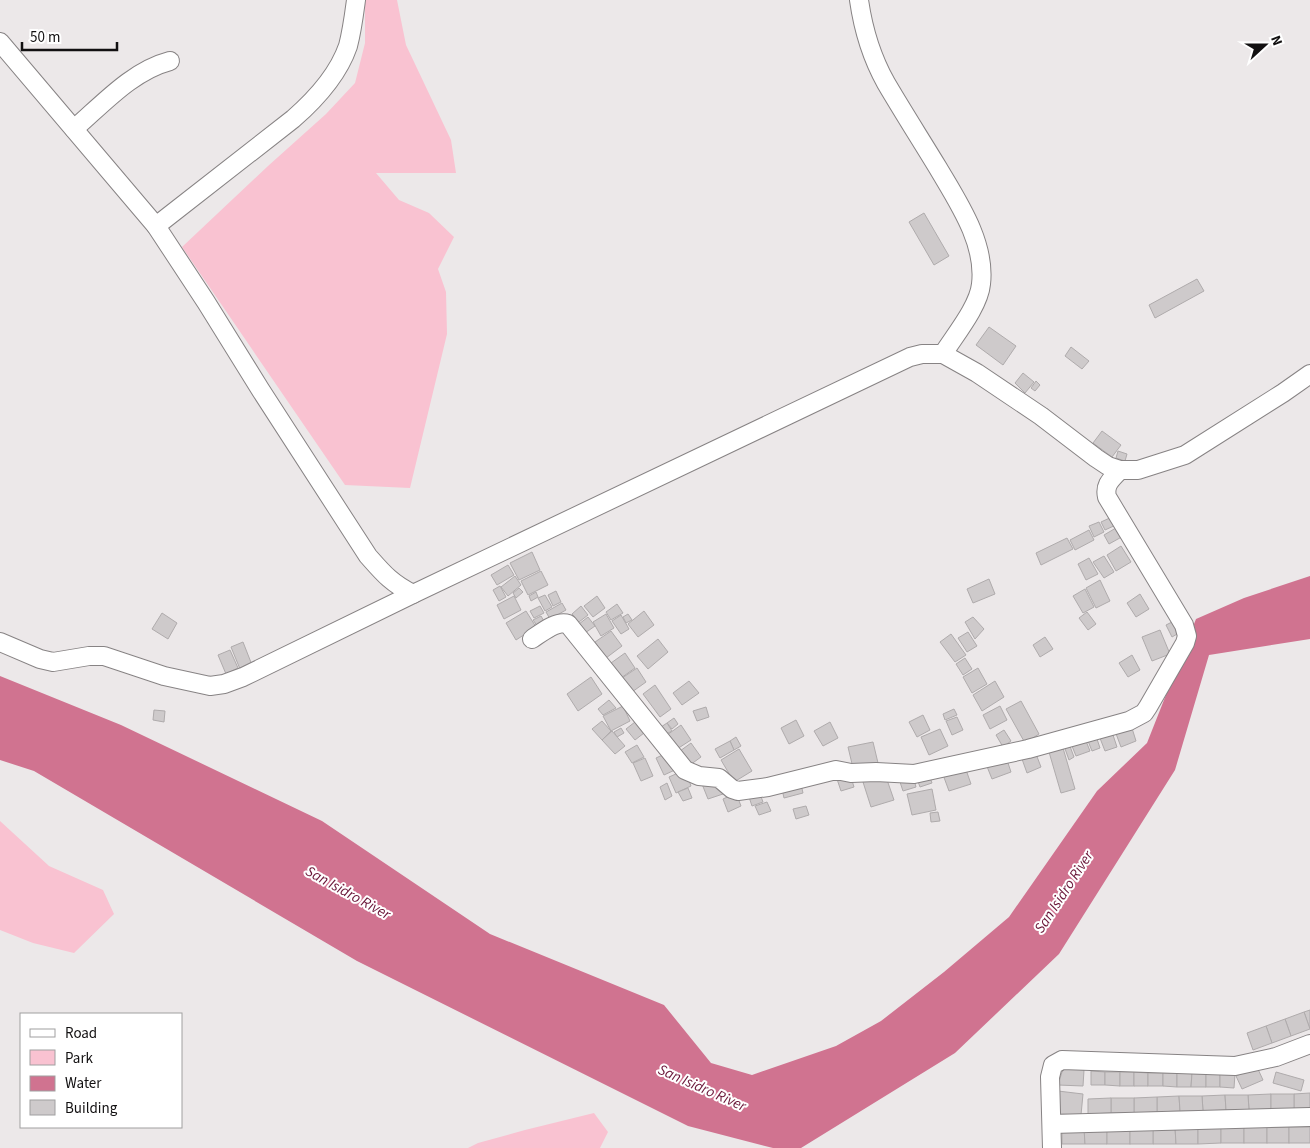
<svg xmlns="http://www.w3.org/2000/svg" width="1310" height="1148" font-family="'Source Sans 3',sans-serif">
  <rect width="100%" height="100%" fill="#ece8e9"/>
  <g fill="#f9c2d1">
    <polygon points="365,0 397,0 406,45 451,140 456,173 376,173 399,200 429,213 454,237 438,269 446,292 447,334 410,488 345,485 182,247 268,166 326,114 355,83 365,43"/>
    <polygon points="0,821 49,866 103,890 114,914 74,953 33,943 0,930"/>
    <polygon points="594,1113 608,1132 600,1148 468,1148 478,1143 525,1130"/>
  </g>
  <polygon fill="#d07390" points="1310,576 1310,639 1209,655 1175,770 1059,954 955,1053 801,1148 773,1148 688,1126 357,961 34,771 0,760 0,676 121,725 322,821 490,934 664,1005 711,1063 752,1075 836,1046 881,1021 944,972 1009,917 1097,791 1147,743 1196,619 1244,598"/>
  <g fill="#cecacb" stroke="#afabac">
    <polygon points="924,213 949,256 934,265 909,222"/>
    <polygon points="1197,279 1204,291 1155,318 1149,305"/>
    <polygon points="989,327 1016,346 1003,365 976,345"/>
    <polygon points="1071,347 1089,361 1082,369 1065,356"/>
    <polygon points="1023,373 1034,382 1025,393 1015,383"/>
    <polygon points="1036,381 1040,385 1035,391 1031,388"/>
    <polygon points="1102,431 1121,445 1112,457 1093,443"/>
    <polygon points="1118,451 1127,454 1125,461 1116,458"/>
    <polygon points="1114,516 1118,524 1105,530 1101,522"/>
    <polygon points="1099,522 1104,532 1094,537 1089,526"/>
    <polygon points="1121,525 1127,534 1109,544 1104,535"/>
    <polygon points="1089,530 1094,540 1075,550 1070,540"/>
    <polygon points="1067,538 1073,549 1041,565 1036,553"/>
    <polygon points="1121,546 1131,562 1116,571 1107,555"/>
    <polygon points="532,552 540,570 519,580 510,563"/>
    <polygon points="1104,556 1114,572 1104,578 1093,562"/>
    <polygon points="1089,558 1098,574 1086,580 1078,564"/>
    <polygon points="508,565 514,575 497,585 491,575"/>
    <polygon points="541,571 548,585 528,595 521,581"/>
    <polygon points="515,576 521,585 508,596 501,587"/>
    <polygon points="989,579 995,594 973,603 967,589"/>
    <polygon points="1100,580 1110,601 1096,608 1086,588"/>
    <polygon points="500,586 506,597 499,601 493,590"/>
    <polygon points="519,588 523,592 516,598 513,593"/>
    <polygon points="1085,589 1094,607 1083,613 1073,596"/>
    <polygon points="556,591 561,602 553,606 548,595"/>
    <polygon points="536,592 538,597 531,601 529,596"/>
    <polygon points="1140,594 1149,609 1136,617 1127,603"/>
    <polygon points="545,595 552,607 545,611 538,598"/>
    <polygon points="514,596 521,610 504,619 497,605"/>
    <polygon points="597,596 605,608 593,617 584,606"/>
    <polygon points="562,603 566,610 550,619 546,612"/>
    <polygon points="617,604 623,613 611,620 606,612"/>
    <polygon points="540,606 544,613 534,618 530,611"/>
    <polygon points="581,606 588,615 579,622 572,614"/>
    <polygon points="526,611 536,627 516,640 506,623"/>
    <polygon points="644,611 654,625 638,637 628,624"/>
    <polygon points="1087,612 1096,624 1088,630 1079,618"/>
    <polygon points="162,613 177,623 168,639 152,629"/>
    <polygon points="606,614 614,628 601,636 593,622"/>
    <polygon points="628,614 632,620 626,623 623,617"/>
    <polygon points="621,615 629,629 621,634 612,621"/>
    <polygon points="541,616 545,623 538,627 533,620"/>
    <polygon points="588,617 595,626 585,633 579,624"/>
    <polygon points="973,617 984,629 975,639 965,622"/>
    <polygon points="1178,619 1184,630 1172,637 1166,625"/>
    <polygon points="1160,630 1170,654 1152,661 1142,637"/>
    <polygon points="611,631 622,646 606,658 595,642"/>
    <polygon points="968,632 977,646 967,652 958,638"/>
    <polygon points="951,634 966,655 955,662 940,642"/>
    <polygon points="1045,637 1053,649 1040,657 1033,645"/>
    <polygon points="658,639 668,652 648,669 637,656"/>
    <polygon points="243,642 252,665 240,669 231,647"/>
    <polygon points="230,650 238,668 226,674 218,655"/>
    <polygon points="625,653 635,668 621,678 611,663"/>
    <polygon points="1132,655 1140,670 1128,677 1119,663"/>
    <polygon points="965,658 972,669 963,675 956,664"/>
    <polygon points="637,668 646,682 632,692 622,678"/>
    <polygon points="978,668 987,684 972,693 963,677"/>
    <polygon points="591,677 602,694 578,711 567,694"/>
    <polygon points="689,681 699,693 682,705 673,693"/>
    <polygon points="995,681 1004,697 982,711 973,695"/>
    <polygon points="655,685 671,709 660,717 643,694"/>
    <polygon points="609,700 616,708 603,715 598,709"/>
    <polygon points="1021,701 1039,734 1025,743 1006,709"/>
    <polygon points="623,706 630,721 611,731 603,716"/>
    <polygon points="1000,706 1007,720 990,729 983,715"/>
    <polygon points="706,707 709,717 697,721 693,711"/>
    <polygon points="954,709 957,715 945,720 943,714"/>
    <polygon points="154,710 165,711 164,722 153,720"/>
    <polygon points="923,715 930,730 917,737 909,722"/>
    <polygon points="957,717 963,730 952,735 946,721"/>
    <polygon points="674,718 678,724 672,729 667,723"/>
    <polygon points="796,720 804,736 789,744 781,728"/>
    <polygon points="602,721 611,731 602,740 592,729"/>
    <polygon points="635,722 644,733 635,740 626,729"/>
    <polygon points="830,722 838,738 823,746 814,731"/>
    <polygon points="667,723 672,731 666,734 661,727"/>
    <polygon points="681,725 691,740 677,749 667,735"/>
    <polygon points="1131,725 1136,741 1121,747 1115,731"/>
    <polygon points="621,728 624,733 617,737 614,732"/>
    <polygon points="940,729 948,746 929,755 921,737"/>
    <polygon points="1111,729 1117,747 1105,751 1098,733"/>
    <polygon points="1004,730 1011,741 1003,747 996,735"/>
    <polygon points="612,731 625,746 615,754 602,740"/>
    <polygon points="1095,733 1100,748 1092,751 1086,736"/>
    <polygon points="1084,736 1090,751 1076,756 1070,741"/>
    <polygon points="736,737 741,746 734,750 730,741"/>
    <polygon points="730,741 734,750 720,758 715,749"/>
    <polygon points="1068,741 1074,757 1069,760 1063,743"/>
    <polygon points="873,742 878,763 853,768 848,747"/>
    <polygon points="691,743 701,757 690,765 680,751"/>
    <polygon points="637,745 644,757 632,763 625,752"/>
    <polygon points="1063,748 1075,789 1061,793 1049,752"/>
    <polygon points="739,749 752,771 734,782 721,760"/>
    <polygon points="669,752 677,769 664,775 656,758"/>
    <polygon points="1036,754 1041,767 1027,773 1022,759"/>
    <polygon points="1006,757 1011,772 992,779 986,764"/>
    <polygon points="645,758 653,776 641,781 633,763"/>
    <polygon points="964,764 971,784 949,791 942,772"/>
    <polygon points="685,770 691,786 676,793 669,777"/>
    <polygon points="928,772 932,783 920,787 916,776"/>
    <polygon points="850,774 854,787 841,791 837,779"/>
    <polygon points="885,774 894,800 871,807 863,782"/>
    <polygon points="913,776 916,787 903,791 899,779"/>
    <polygon points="718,778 723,794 708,799 702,784"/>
    <polygon points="800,780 803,793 784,798 781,785"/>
    <polygon points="667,783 672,796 665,800 660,787"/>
    <polygon points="688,788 692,798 683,801 678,792"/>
    <polygon points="932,789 936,810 912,815 907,794"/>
    <polygon points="759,791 763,802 752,806 748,794"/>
    <polygon points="736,793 741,806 728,812 723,799"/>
    <polygon points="767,802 771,811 759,815 755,806"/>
    <polygon points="806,806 809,815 796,819 793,809"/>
    <polygon points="938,812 940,821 931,822 930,813"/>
    <polygon points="1310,1010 1310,1029 1304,1012"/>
    <polygon points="1304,1012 1310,1029 1291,1036 1285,1019"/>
    <polygon points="1285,1019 1291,1036 1272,1043 1266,1026"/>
    <polygon points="1266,1026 1272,1043 1253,1050 1247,1033"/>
    <polygon points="1257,1067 1263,1080 1242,1089 1236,1076"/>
    <polygon points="1066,1068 1084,1070 1083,1086 1058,1085 1062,1072"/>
    <polygon points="1091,1071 1105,1072 1105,1085 1091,1085"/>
    <polygon points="1105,1072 1120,1072 1120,1086 1105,1085"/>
    <rect x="1120" y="1072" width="14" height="14"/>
    <polygon points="1134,1072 1148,1073 1148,1086 1134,1086"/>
    <polygon points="1276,1072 1304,1080 1301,1091 1273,1083"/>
    <rect x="1148" y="1073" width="15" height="13"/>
    <polygon points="1163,1073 1177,1073 1177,1087 1163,1086"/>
    <polygon points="1177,1073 1192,1073 1191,1087 1177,1087"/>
    <polygon points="1192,1073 1206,1074 1206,1087 1191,1087"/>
    <rect x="1206" y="1074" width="14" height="13"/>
    <polygon points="1220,1074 1235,1074 1234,1088 1220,1087"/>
    <polygon points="1058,1091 1083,1094 1081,1115 1057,1114"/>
    <polygon points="1310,1093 1310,1108 1294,1109 1294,1094"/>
    <polygon points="1271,1094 1271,1109 1249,1110 1248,1095"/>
    <rect x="1271" y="1094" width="23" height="15"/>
    <polygon points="1225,1095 1226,1110 1203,1111 1202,1096"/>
    <polygon points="1225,1095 1248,1095 1249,1110 1226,1110"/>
    <polygon points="1179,1096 1180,1111 1157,1112 1157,1097"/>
    <polygon points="1179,1096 1202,1096 1203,1111 1180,1111"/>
    <polygon points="1157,1097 1157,1112 1134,1113 1134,1098"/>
    <rect x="1111" y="1098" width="23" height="15"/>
    <polygon points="1111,1098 1111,1113 1088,1114 1088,1099"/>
    <polygon points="1175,1127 1176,1144 1153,1144 1153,1128"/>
    <polygon points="1175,1127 1198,1127 1198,1144 1176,1144"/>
    <polygon points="1198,1127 1221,1127 1221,1143 1198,1144"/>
    <rect x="1221" y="1127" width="23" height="16"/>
    <rect x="1244" y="1127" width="23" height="16"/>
    <rect x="1267" y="1127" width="22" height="16"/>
    <rect x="1289" y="1127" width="21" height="16"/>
    <polygon points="1062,1128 1084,1128 1085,1144 1062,1144"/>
    <polygon points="1084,1128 1107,1128 1107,1144 1085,1144"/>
    <rect x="1107" y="1128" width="23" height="16"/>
    <rect x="1130" y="1128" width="23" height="16"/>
  </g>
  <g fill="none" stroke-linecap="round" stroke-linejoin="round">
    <g stroke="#878384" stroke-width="20">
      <g id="minor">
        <path d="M859,0c4,28 13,58 27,83 17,29 35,57 52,85 20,34 48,75 43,116 -2,22 -26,51 -38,70"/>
        <path d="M0,42l156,184 50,76 54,87 108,167c15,17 23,27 45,38l497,-237 12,-3h21l34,19 64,43 55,42 12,8 12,4h18l47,-15 98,-62 27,-19"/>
        <path d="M74,129c29,-25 58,-58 96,-68"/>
        <path d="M156,226l137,-107c23,-20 45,-44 55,-73 4,-15 6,-31 8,-46"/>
        <path d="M532,639c9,-6 25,-19 36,-15l117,146 14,6 20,2 13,11 6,2 30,-4 68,-17 15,3 25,-1 38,2 114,-25 101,-28 15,-8 4,-6 37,-64 2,-7 -3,-11 -77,-128c-3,-13 5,-18 13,-27"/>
        <polyline points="0,642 40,659 53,662 89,656 104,656 164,676 210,686 224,684 243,677 413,594"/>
        <polyline points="1052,1124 1310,1117"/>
        <polyline points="1052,1148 1050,1077 1053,1065 1062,1060 1235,1066 1276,1057 1310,1044"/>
      </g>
    </g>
    <use href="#minor" stroke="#fff" stroke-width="18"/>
  </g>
  <g text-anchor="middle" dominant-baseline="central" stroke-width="4" stroke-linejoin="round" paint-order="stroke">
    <g font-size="15" font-style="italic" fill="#691437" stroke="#fff">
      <text transform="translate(1064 892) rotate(-57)">San Isidro River</text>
      <text transform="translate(348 893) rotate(29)">San Isidro River</text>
      <text transform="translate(702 1088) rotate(24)">San Isidro River</text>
    </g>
  </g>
  <rect x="20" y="1013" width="162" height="115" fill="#ffffff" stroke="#a09fa0"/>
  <rect x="30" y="1029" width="25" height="8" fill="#ffffff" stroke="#a09fa0"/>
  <text x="65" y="1038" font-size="15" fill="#121011">Road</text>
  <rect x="30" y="1050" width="25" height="15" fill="#f9c2d1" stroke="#a09fa0"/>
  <text x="65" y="1063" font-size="15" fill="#121011">Park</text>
  <rect x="30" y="1076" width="25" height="15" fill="#d07390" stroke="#a09fa0"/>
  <text x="65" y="1088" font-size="15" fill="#121011">Water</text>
  <rect x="30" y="1100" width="25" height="15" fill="#cecacb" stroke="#a09fa0"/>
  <text x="65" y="1113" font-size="15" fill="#121011">Building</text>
  <g transform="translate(1265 45) rotate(69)" stroke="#ffffff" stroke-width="4" paint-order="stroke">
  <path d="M0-4L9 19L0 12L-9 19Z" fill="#121011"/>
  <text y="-8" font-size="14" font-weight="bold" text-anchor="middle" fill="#121011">N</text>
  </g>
  <path d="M22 42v8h95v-8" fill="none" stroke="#121011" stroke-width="2.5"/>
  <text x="30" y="42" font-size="15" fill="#121011" stroke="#ffffff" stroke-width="4" paint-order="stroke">50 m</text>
</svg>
